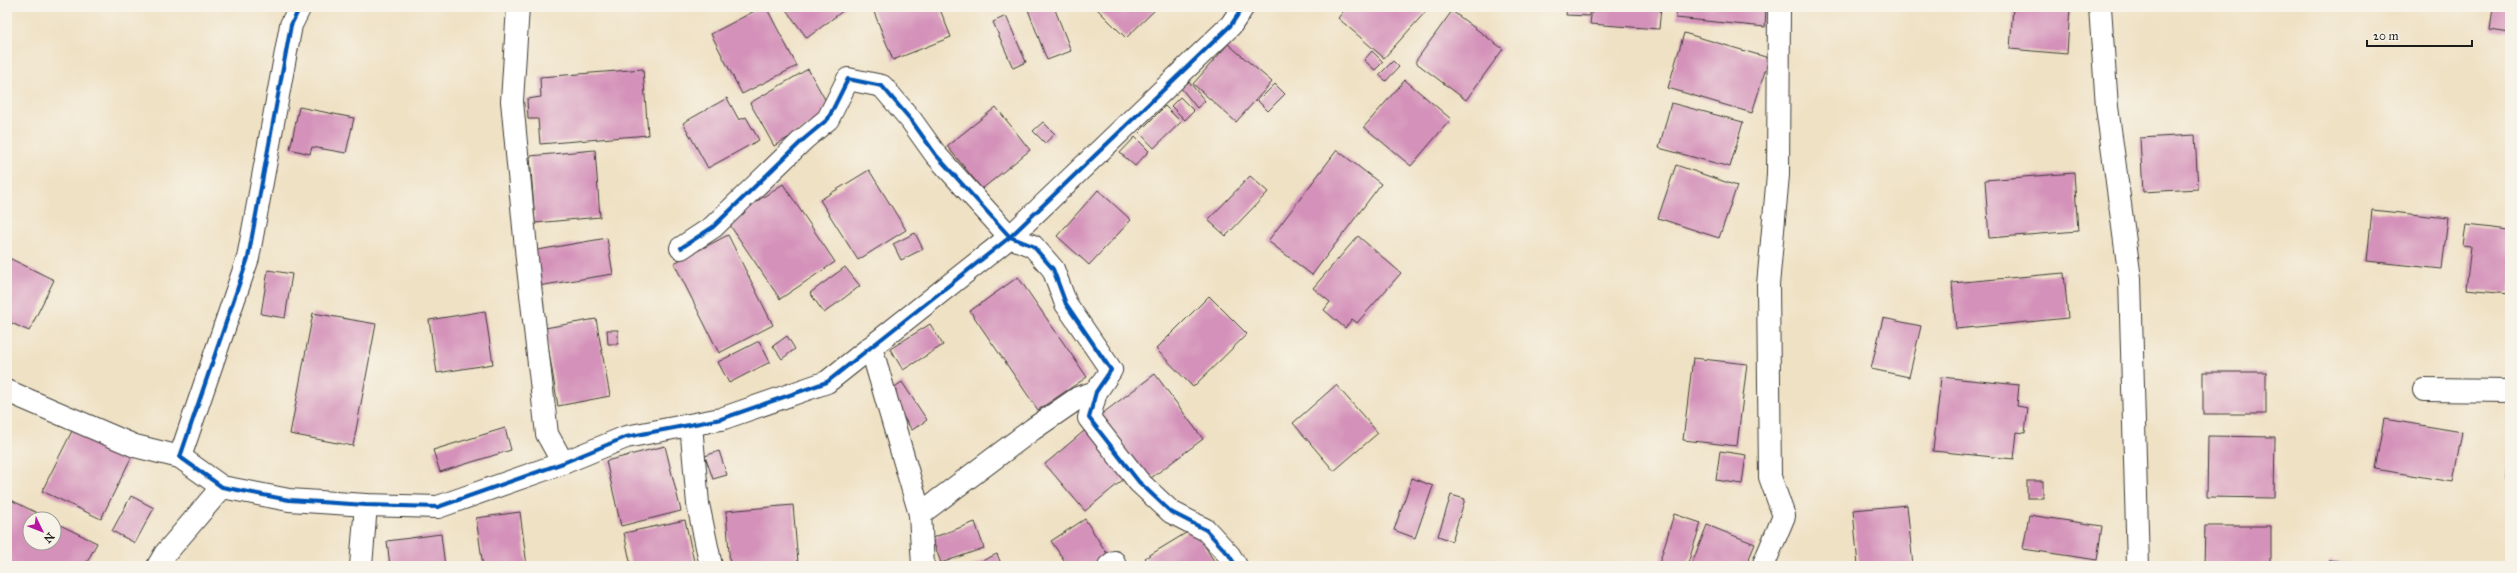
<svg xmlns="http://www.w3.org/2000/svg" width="2517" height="573" font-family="'IM FELL Great Primer',serif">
  <rect width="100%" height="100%" fill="#f7f3e8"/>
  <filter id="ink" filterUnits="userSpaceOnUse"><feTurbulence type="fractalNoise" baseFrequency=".025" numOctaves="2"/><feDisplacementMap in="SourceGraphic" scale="8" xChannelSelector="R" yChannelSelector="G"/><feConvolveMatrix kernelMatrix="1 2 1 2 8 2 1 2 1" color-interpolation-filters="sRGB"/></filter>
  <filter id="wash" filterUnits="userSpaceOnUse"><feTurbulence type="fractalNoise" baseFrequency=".012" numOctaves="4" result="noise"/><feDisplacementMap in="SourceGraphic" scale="16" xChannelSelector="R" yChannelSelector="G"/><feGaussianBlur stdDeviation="0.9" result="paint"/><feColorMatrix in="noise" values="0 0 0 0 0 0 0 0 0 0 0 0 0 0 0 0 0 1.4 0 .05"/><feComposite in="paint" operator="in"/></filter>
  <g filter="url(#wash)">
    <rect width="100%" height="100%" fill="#efe1c4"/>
    <g id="blocks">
      <g fill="#d491b9">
        <polygon points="762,7 766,7 797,66 742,94 711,34"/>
        <polygon points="784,7 848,7 807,38"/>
        <polygon points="872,7 939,7 951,37 893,60"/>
        <polygon points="1027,7 1054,7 1071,51 1047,60"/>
        <polygon points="1095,7 1158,7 1126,38"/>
        <polygon points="1347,7 1426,7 1428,9 1384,58 1338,18"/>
        <polygon points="1567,7 1589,7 1589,16 1566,15"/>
        <polygon points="1592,7 1661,7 1659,29 1590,24"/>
        <polygon points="1677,7 1766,7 1765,27 1676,18"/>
        <polygon points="2013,7 2070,7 2067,54 2010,49"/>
        <polygon points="2493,7 2510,7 2510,33 2490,30"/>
        <polygon points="1452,11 1503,49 1466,100 1415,62"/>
        <polygon points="1006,16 1026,62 1013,68 993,22"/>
        <polygon points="1684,33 1769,58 1752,113 1668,88"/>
        <polygon points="1228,44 1272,82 1236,122 1193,84"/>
        <polygon points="1372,51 1383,62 1375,70 1364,60"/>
        <polygon points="1393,61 1399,67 1386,81 1379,75"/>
        <polygon points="643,69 648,135 540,144 538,119 528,119 527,99 541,97 540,77"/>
        <polygon points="808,69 832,112 774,146 750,103"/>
        <polygon points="1405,80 1451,119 1411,166 1364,127"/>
        <polygon points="1189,82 1205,101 1197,108 1181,88"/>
        <polygon points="1275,84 1285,94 1268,111 1258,101"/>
        <polygon points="1180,97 1194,111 1185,120 1171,106"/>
        <polygon points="727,98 739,120 746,117 759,140 708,168 683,123"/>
        <polygon points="1671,103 1743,122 1730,167 1659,148"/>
        <polygon points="1165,106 1181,122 1154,148 1139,132"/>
        <polygon points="299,107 354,118 346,153 312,147 310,154 290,149"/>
        <polygon points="996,107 1030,150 982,189 947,146"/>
        <polygon points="1043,122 1055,134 1045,143 1033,131"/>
        <polygon points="2195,135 2198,189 2143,192 2140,138"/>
        <polygon points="1135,137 1149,151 1135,166 1120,153"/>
        <polygon points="595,150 600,217 535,223 530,156"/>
        <polygon points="1337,150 1381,184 1312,275 1268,241"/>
        <polygon points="1676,165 1737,186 1719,238 1658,218"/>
        <polygon points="869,170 906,230 858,260 820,200"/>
        <polygon points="2074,173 2078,231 1989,238 1985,180"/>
        <polygon points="1250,176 1268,192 1226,236 1208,220"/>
        <polygon points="783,184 835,262 780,299 727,221"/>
        <polygon points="1098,190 1131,220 1089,265 1057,236"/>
        <polygon points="2372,210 2448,218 2442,269 2367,261"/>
        <polygon points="2466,225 2510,230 2510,293 2466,289 2471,246 2463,245"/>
        <polygon points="915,233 923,249 901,260 893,244"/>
        <polygon points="728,235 773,325 719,353 674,263"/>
        <polygon points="1358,236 1401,273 1357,323 1352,319 1345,328 1324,310 1330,302 1313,288"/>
        <polygon points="607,238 613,274 538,286 532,251"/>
        <polygon points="7,257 54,280 29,331 7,321"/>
        <polygon points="845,267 860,286 824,313 810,293"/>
        <polygon points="268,270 292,274 285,318 261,314"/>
        <polygon points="2064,273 2068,318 1956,329 1952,283"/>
        <polygon points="1018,277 1087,377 1038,410 970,311"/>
        <polygon points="1209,296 1247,334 1193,387 1156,349"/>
        <polygon points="485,311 493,364 437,373 429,320"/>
        <polygon points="313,313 376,324 353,446 290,434"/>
        <polygon points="1883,318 1921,326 1909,377 1871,369"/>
        <polygon points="596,319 610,396 558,406 545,328"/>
        <polygon points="930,324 943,345 903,370 890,349"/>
        <polygon points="607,330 618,330 618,344 608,344"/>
        <polygon points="787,336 795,349 782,359 773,346"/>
        <polygon points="759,341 770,362 729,383 718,362"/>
        <polygon points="1693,358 1747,364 1737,446 1683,440"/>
        <rect x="2203" y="372" width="63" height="42"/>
        <polygon points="1155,374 1203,439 1147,481 1099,416"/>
        <polygon points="1941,377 2019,385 2017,406 2028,408 2025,433 2017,432 2014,459 1933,451"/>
        <polygon points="902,382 927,420 912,430 887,392"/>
        <polygon points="1336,385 1378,433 1334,471 1293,423"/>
        <polygon points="2384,419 2462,432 2453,482 2375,469"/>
        <polygon points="1090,426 1130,474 1085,511 1045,464"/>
        <polygon points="74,427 132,456 101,519 42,491"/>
        <polygon points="505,428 511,450 440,472 433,450"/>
        <polygon points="2208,436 2275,437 2274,498 2207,497"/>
        <polygon points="665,446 681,511 621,526 606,461"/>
        <polygon points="719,451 727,475 713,479 705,456"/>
        <polygon points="1720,451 1746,455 1742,484 1716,480"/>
        <polygon points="2508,459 2510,459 2510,479 2507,479"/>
        <polygon points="1412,478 1433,486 1415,538 1394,530"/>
        <rect x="2027" y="481" width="16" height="17"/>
        <polygon points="1451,495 1465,499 1452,541 1438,536"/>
        <polygon points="131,496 154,508 135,543 112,531"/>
        <polygon points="7,498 49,519 30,519 30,543 54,543 54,522 97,543 85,566 12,566 7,563"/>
        <polygon points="793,505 798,563 730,566 726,511"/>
        <polygon points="1907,505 1913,566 1858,566 1853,510"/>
        <polygon points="520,512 527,566 483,566 476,518"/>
        <polygon points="1674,514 1701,523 1687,566 1659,564"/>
        <polygon points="2029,515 2102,526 2097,560 2023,549"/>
        <polygon points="1085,519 1111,560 1102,566 1068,566 1051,541"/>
        <polygon points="685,520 695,566 631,566 624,533"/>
        <polygon points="975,522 984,548 941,563 932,538"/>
        <polygon points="1707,525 1755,544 1746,566 1691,566"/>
        <polygon points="2205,526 2271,526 2271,566 2204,566"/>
        <polygon points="1194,528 1217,566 1150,566 1145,558"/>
        <polygon points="441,534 445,566 390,566 387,541"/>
        <polygon points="997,554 1002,566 971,566"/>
        <polygon points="2329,560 2362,565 2361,566 2329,566"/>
      </g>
    </g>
  </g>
  <g filter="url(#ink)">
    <use href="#blocks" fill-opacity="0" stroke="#3c3a35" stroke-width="1"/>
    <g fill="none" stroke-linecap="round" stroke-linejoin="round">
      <g stroke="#3c3a35" stroke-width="24">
        <g id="minor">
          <polyline points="300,7 291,25 248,258 180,457 222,487 289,500 366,505 438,507 563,463 626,437 721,419 827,382 1010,237 1231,25 1243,7"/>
          <polyline points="518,7 512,101 527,259 547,434 563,463"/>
          <polyline points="2100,7 2107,107 2130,279 2138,566"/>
          <polyline points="681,248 713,227 804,139 828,119 848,79 882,86 911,120 936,155 1010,237 1033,246 1053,269 1066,304 1111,370 1096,392 1089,418 1139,482 1171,512 1206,530 1229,555 1236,566"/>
          <polyline points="871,347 920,514 923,566"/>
          <polyline points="2424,390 2510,391"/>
          <polyline points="7,391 135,446 180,457"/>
          <polyline points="691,425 698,504 711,566"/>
          <polyline points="920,514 1033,429 1078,398 1096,392"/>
          <polyline points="158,566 165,554 222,487"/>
          <polyline points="361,566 366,505"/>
          <polyline points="1109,566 1114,562"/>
          <polyline points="1763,566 1784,516 1770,477 1768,285 1778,175 1779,7"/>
        </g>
      </g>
      <use href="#minor" stroke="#fff" stroke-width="22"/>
      <g stroke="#f7f3e8" stroke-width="6">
        <g id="cycleway">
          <polyline points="300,7 291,25 248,258 180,457 222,487 289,500 366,505 438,507 563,463 626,437 721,419 827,382 1010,237 1231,25 1243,7"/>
          <polyline points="681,248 713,227 804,139 828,119 848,79 882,86 911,120 936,155 1010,237 1033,246 1053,269 1066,304 1111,370 1096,392 1089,418 1139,482 1171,512 1206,530 1229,555 1236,566"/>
        </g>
      </g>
      <use href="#cycleway" stroke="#0057b8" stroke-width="4"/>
    </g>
  </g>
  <rect width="2517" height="573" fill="none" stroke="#f7f3e8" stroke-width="24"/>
  <g transform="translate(42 531) rotate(133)"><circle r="19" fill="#f7f3e8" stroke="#9f9d96"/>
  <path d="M0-3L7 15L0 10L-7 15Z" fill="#b5179e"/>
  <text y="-6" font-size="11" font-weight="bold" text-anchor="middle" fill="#1c1c1c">N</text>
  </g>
  <path d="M2367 40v6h105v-6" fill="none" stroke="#1c1c1c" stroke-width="2"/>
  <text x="2373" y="40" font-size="12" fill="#1c1c1c" stroke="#f7f3e8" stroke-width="3" paint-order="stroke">20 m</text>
</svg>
